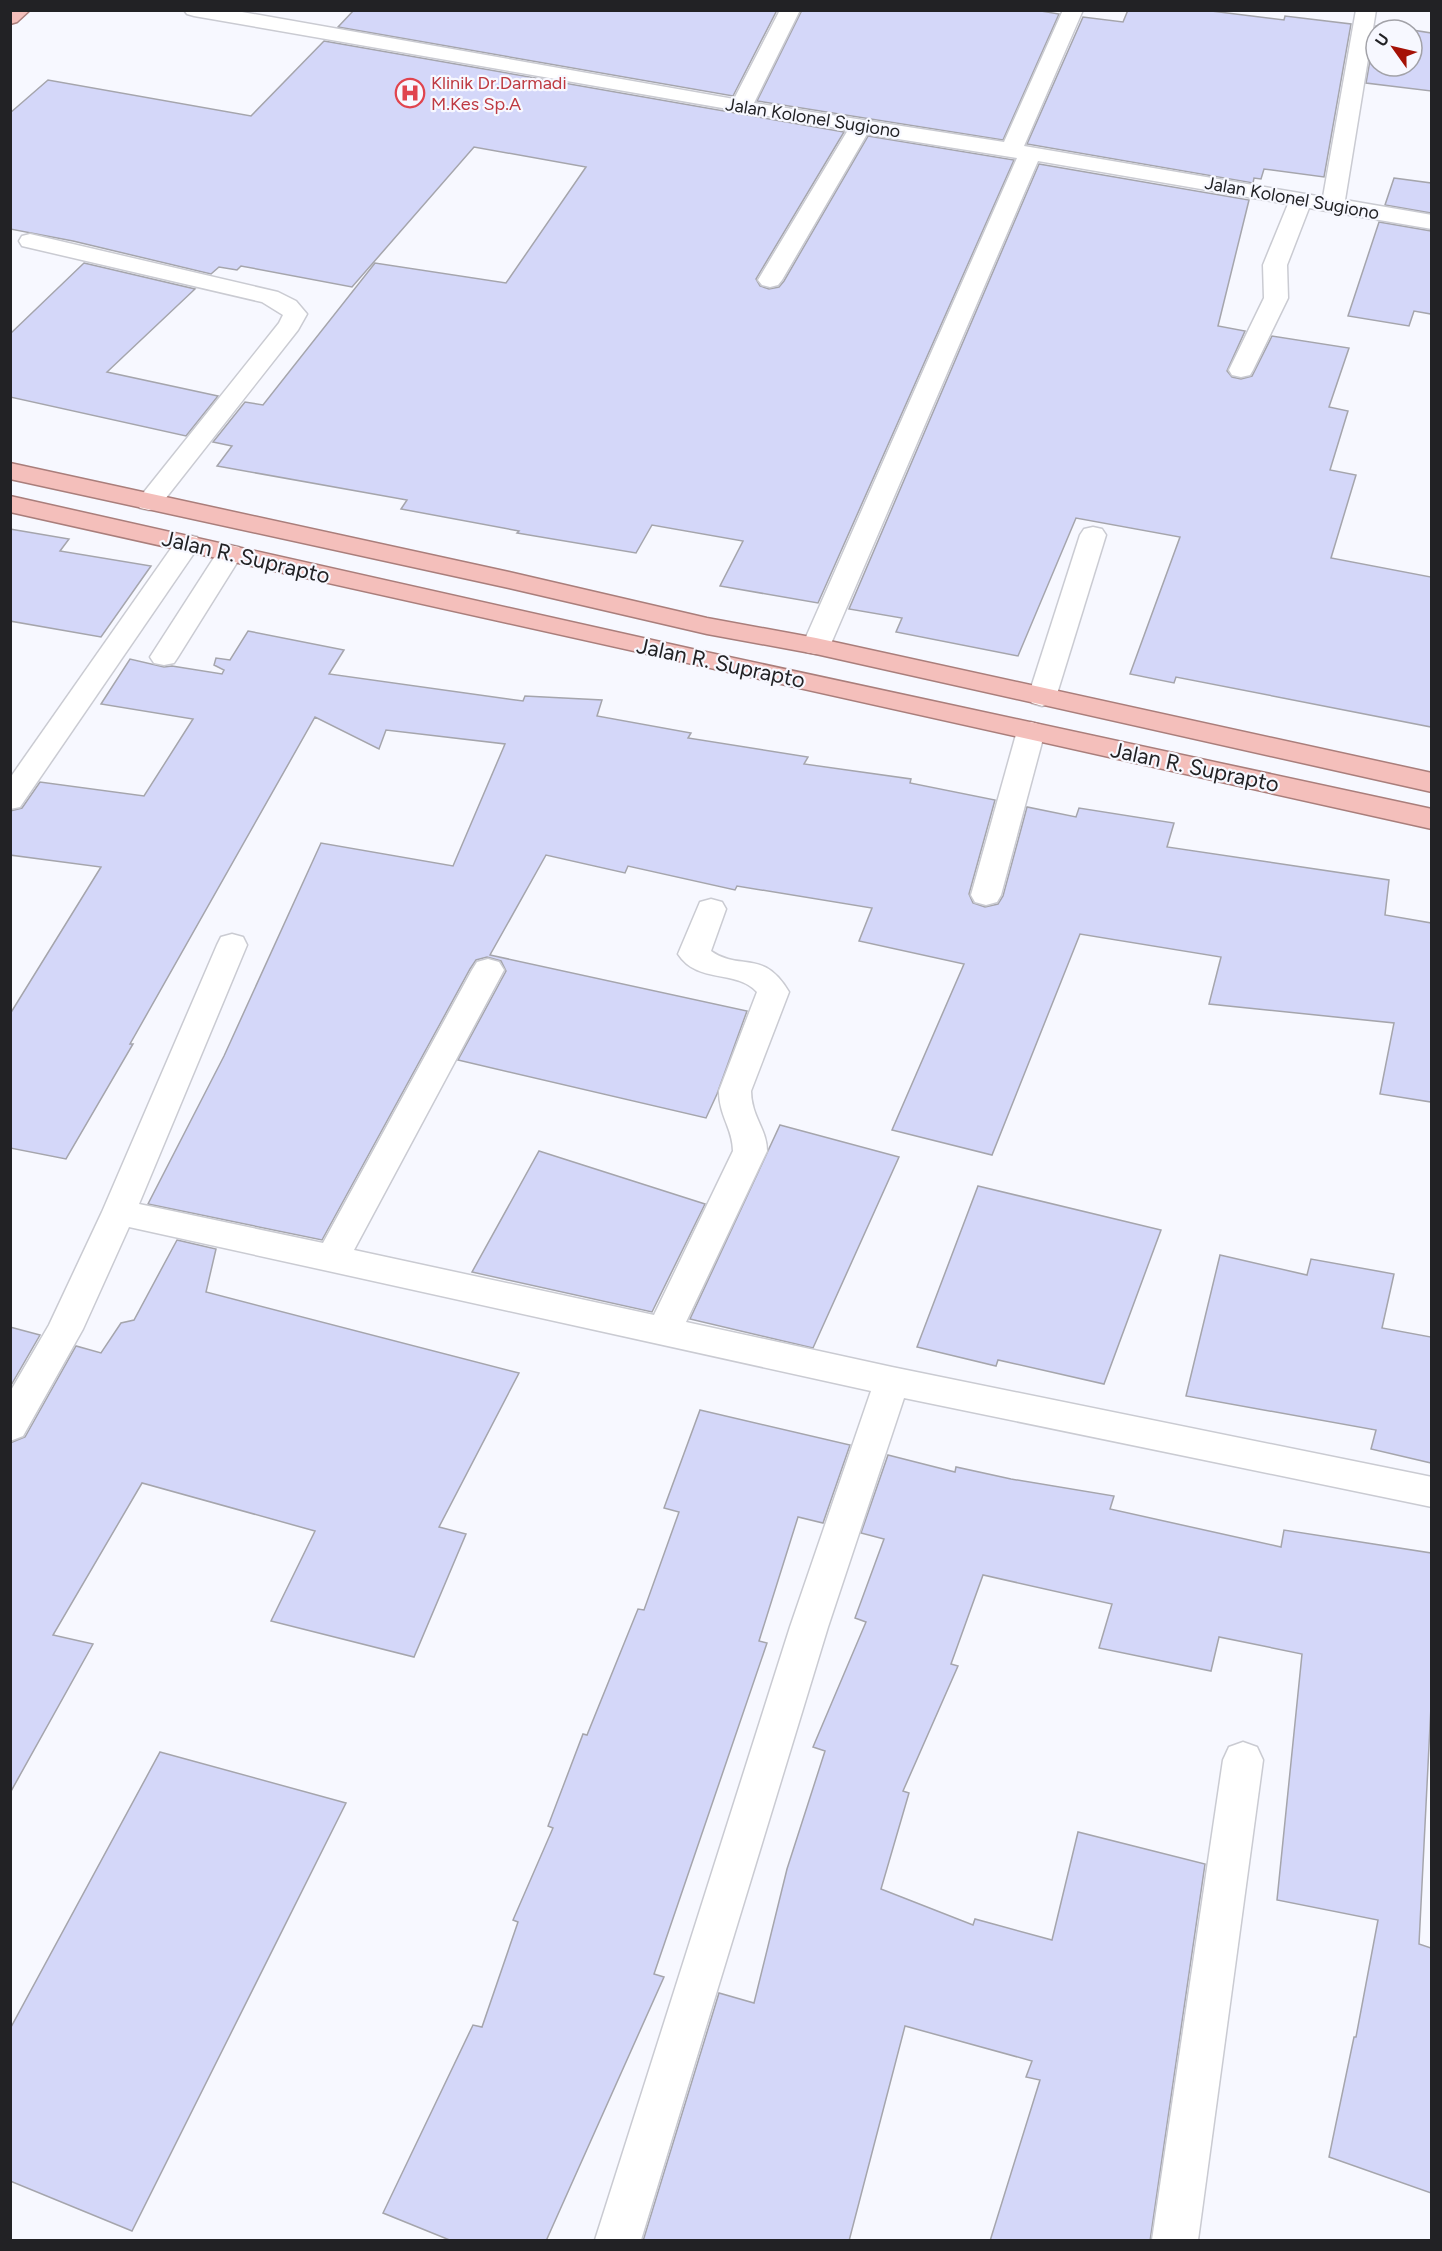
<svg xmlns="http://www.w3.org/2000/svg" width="1442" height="2251" font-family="Figtree,sans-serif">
  <rect width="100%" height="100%" fill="#f7f8ff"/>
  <g fill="#d4d7f9" stroke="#a5a5ac" stroke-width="1.5">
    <polygon points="354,10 777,10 733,96 338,27"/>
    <polygon points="802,10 1035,10 1059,14 1003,140 757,101"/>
    <polygon points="1128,10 1203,10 1284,20 1285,16 1351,24 1324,177 1264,169 1261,179 1254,178 1253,183 1027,144 1083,17 1123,22"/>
    <polygon points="1376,26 1408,30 1376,30 1376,66 1412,66 1412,30 1431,33 1431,91 1366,83"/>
    <polygon points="324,41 844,132 756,279 760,286 769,289 779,287 784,281 868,136 1014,160 818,603 720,586 743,541 652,525 636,553 517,533 519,531 401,509 407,500 217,466 232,446 213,442 245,402 263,405 375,263 506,283 586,167 474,147 352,287 241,266 237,270 219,267 211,274 73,241 10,229 10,113 48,80 251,116"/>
    <polygon points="1039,164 1249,200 1218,326 1245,331 1227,371 1232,377 1241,379 1252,376 1272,336 1349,348 1329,407 1348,411 1330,470 1356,475 1331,558 1431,577 1431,727 1176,677 1174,683 1130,674 1180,537 1076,518 1018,656 896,632 902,618 849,609"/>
    <polygon points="1394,178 1431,183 1431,213 1385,205"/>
    <polygon points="1379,222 1431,231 1431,314 1414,311 1409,326 1348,316"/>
    <polygon points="84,263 195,289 107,372 218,396 186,436 10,397 10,334"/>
    <polygon points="10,529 69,539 60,551 151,566 101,637 10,621"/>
    <polygon points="248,631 344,650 329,674 523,701 525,696 602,700 597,716 691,733 688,738 808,757 804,764 911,779 910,783 995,800 969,894 973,903 985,907 998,904 1003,896 1027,807 1076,817 1079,808 1174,823 1167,847 1389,880 1385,915 1431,923 1431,1102 1380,1094 1394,1023 1209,1004 1221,957 1080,934 992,1155 892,1130 964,964 859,941 872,908 737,886 735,890 628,866 625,873 546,855 490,955 747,1011 717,1094 706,1118 458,1060 506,971 501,961 487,957 476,960 470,969 322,1240 148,1204 224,1056 321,843 453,866 505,744 386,730 379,749 315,717 130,1044 133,1044 66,1159 10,1148 10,1014 101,867 10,855 10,811 22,808 40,782 144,796 193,719 101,704 130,659 164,667 172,666 222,674 224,670 214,665 216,658 230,660"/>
    <polygon points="780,1125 899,1157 813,1348 690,1319"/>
    <polygon points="539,1151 705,1204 652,1312 472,1272"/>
    <polygon points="978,1186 1161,1230 1104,1384 998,1360 996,1366 917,1347"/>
    <polygon points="177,1240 216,1249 206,1292 519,1373 439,1527 466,1534 414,1657 271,1621 315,1531 142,1483 53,1635 93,1644 10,1793 10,1443 25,1437 76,1346 101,1353 121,1323 134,1320"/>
    <polygon points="1220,1255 1307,1275 1311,1259 1394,1274 1382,1328 1431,1337 1431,1463 1371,1449 1376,1430 1186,1396"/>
    <polygon points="10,1327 40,1335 10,1387"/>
    <polygon points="700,1410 850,1445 823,1523 798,1517 759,1641 767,1643 654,1974 664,1977 546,2241 452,2241 383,2213 473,2025 482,2027 518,1922 513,1920 553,1828 548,1826 583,1734 587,1735 638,1609 644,1610 679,1512 664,1508"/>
    <polygon points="888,1455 955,1472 956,1467 1011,1479 1114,1496 1110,1509 1281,1547 1284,1530 1431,1553 1431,1706 1419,1944 1431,1948 1431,2193 1329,2157 1354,2037 1356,2037 1378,1920 1277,1900 1302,1654 1219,1637 1211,1671 1099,1648 1112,1604 983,1575 951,1664 958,1666 903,1791 909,1793 881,1889 973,1925 975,1919 1052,1940 1078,1832 1205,1864 1150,2241 990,2241 1040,2080 1026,2077 1032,2061 905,2026 849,2241 643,2241 719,1993 754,2003 787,1869 825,1751 813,1747 866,1622 855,1618 884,1539 861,1533"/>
    <polygon points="160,1752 346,1803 132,2231 10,2181 10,2029"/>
  </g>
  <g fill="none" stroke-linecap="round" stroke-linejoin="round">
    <g stroke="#cacbd2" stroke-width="3">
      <g id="service">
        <polygon points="1093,527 1102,529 1106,535 1056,697 1052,703 1042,706 1032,703 1028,697 1080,535 1084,529"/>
        <polygon points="230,545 239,547 243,553 178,657 174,663 164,665 154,663 150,657 217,553 221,547"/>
        <polygon points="1031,722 1041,725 1045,731 1001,895 997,902 986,905 975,902 971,895 1017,731 1021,725"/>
      </g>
    </g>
    <g stroke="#cacbd2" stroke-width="3">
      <g id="minor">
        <polygon points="184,10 231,10 734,99 780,10 800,10 754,103 1004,142 1063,10 1083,10 1024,146 1323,197 1356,10 1376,10 1345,200 1432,215 1432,229 1309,208 1287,265 1288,298 1253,370 1250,375 1241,377 1232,375 1229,370 1264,298 1263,265 1288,204 1038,161 830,646 826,652 816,654 806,652 802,646 1017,158 867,134 782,280 778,285 770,287 762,285 758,280 848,130 194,16 187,14"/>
        <polygon points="30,234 278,292 296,301 307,314 298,330 158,508 149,510 140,508 136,502 279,323 283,315 262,302 22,246 19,241 22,236"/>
        <polygon points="188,535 197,537 201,543 20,807 10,809 10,778 179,537"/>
        <path d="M711,899l11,3 4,7 -15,42c30,21 52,-3 78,41l-38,99c0,25 16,38 16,60l-81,171 206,45 540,110v30l-528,-109 -76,229 -187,613h-46l195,-613 81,-236 -742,-164 -46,102 -60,107 -13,5v-49l39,-67 53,-113 115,-267 4,-8 11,-3 11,3 4,8 -108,259 184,39 149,-273 5,-8 11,-3 11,3 5,8 -150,280 300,65 79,-164c0,-22 -14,-35 -14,-60l38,-99c-21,-23 -60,-8 -79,-38l22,-52z"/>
        <polygon points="1243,1742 1257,1747 1263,1760 1198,2240 1152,2240 1223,1760 1229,1747"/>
      </g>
    </g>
    <g stroke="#a97e7b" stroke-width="3">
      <g id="trunk">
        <polygon points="10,10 30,10 17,22 10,24"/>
        <polygon points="10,463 509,572 707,618 816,638 1432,773 1432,792 816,654 707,634 509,588 10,479"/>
        <polygon points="10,496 692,649 1432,809 1432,829 10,512"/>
      </g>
    </g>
    <use href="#service" fill="#fff" fill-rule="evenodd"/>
    <use href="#minor" fill="#fff" fill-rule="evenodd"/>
    <use href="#trunk" fill="#f4bfbb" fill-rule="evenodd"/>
  </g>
  <defs>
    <g id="hospital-ring" transform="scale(1.5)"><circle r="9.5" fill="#f7f8ff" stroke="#e0444e" stroke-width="1.5"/><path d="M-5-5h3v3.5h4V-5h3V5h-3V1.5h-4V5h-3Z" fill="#e0444e"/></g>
  </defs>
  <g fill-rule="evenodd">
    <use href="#hospital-ring" x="410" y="93"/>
  </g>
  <g text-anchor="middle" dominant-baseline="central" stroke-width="4.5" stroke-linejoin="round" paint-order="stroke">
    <g font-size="18" fill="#be3a42" stroke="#f7f8ff" text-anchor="start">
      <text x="431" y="83">Klinik Dr.Darmadi<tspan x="431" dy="21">M.Kes Sp.A</tspan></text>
    </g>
    <g font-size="18" fill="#222225" stroke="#f7f8ff">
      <text transform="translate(813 118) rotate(9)">Jalan Kolonel Sugiono</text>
      <text transform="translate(1292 198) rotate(10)">Jalan Kolonel Sugiono</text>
    </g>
    <g font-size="22" fill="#222225" stroke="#f7f8ff">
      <text transform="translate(246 557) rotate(13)">Jalan R. Suprapto</text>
      <text transform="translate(721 663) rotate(12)">Jalan R. Suprapto</text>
      <text transform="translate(1195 767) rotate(12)">Jalan R. Suprapto</text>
    </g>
  </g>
  <rect width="1442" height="2251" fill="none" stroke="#222225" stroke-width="24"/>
  <g transform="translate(1394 48) rotate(304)"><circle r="28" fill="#f7f8ff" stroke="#a2a2a8" stroke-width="1.5"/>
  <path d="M0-4.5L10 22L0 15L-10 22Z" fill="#a51106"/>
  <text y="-9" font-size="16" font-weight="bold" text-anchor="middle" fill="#222225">U</text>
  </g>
</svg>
